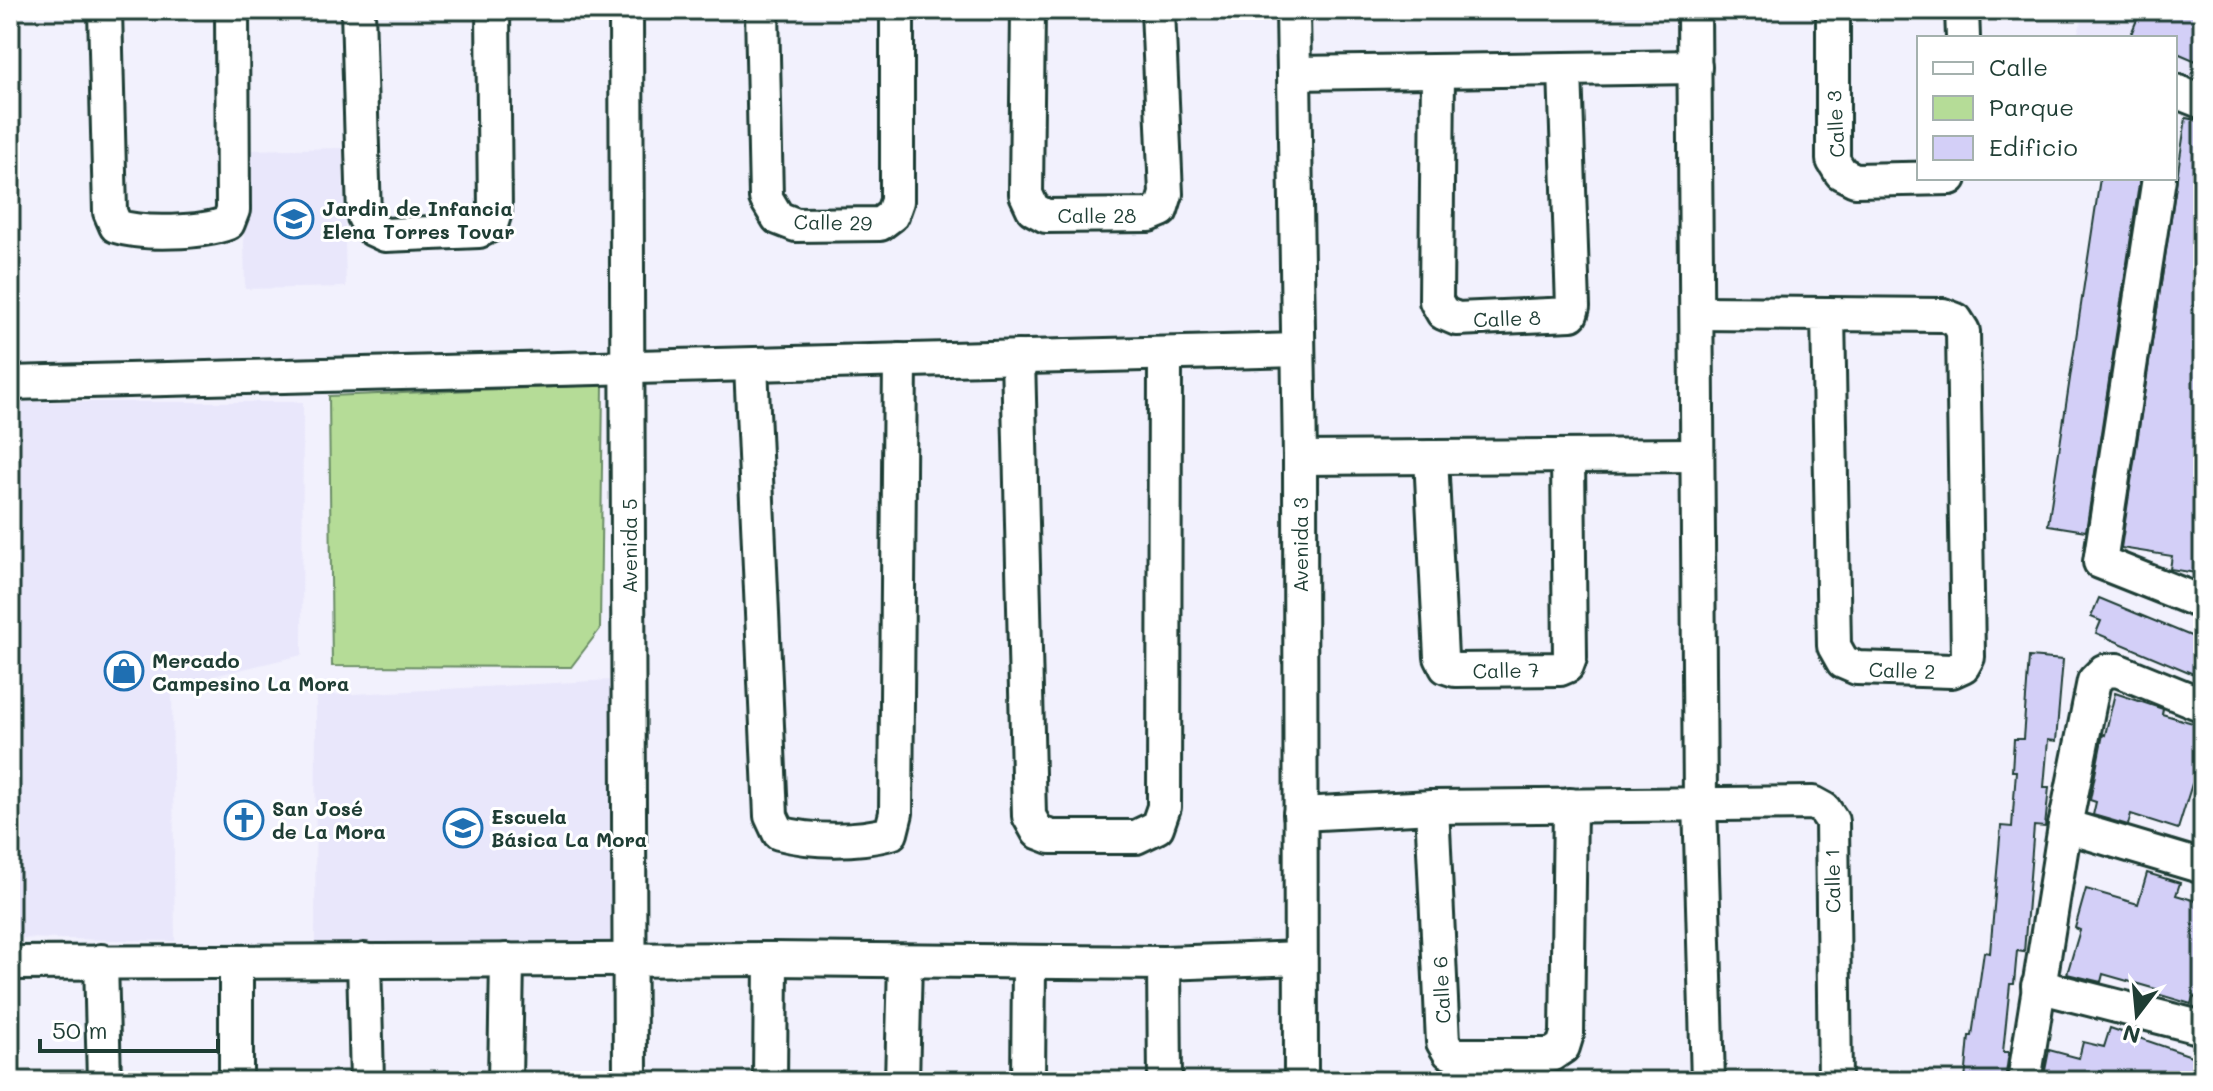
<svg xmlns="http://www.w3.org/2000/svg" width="2213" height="1091" font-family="Mali,sans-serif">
  <rect width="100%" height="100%" fill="#f2f1fd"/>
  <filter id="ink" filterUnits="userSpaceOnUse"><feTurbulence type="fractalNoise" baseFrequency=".0125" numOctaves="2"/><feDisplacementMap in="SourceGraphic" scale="16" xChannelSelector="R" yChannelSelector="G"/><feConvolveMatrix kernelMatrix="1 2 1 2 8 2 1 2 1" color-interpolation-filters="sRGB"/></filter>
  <g filter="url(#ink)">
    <g fill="#e9e7fb">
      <polygon points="2086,10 2203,10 2203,86 2175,75 2175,38 2076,37"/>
      <polygon points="343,148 346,287 245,289 242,150"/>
      <polygon points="10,402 303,402 302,655 172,686 175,941 10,938"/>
      <polygon points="612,680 612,946 315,951 316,696"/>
    </g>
    <polygon fill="#b5dc97" stroke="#6a8c66" stroke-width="2" points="603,385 600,629 571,667 332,666 329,396"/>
    <g fill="#d3cff7" stroke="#1f3d34" stroke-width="2">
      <polygon points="2141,10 2203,10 2203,64 2175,52 2175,38 2141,38 2131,34"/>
      <polygon points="2186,118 2203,121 2203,574 2170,569 2172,556 2121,548"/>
      <polygon points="2100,178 2140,178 2086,531 2048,525"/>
      <polygon points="2099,598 2203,641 2203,678 2096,633 2101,621 2091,617"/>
      <polygon points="2029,657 2063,660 2056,741 2048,740 2044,787 2049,787 2045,827 2034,826 2024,952 2017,951 2014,984 2010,984 2003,1052 2009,1052 2005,1081 1965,1081 1969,1036 1972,1036 1984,952 1990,953 2001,826 2012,827 2016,771 2012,771 2014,739 2023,739"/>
      <polygon points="2115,693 2163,709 2162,714 2203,726 2203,787 2192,784 2178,829 2131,814 2128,825 2093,815 2096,802 2090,800 2103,734 2105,735"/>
      <polygon points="2147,873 2180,883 2176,895 2203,903 2203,1000 2193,997 2191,1004 2157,994 2159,990 2103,974 2101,982 2067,974 2080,930 2075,928 2086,889 2138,904"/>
      <polygon points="2110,1028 2203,1060 2203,1081 2043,1081 2049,1050 2079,1058 2083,1042 2104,1047"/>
    </g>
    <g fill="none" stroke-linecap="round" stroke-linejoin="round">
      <g stroke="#1f3d34" stroke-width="38">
        <g id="minor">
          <path d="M105,10l5,202 6,14c27,9 86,7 112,-3l5,-13 -1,-200"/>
          <polyline points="358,10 364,217 372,229 385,235 479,231 491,225 495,212 493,10"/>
          <polyline points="626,10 630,1081"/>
          <polyline points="762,10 766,198 778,218 796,225 880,224 892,215 897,201 897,10"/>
          <polyline points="1028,10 1026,194 1033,209 1046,216 1149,215 1161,210 1166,194 1158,10"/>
          <polyline points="1293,10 1300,458 1301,1081"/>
          <polyline points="1694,10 1700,802 1708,1081"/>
          <polyline points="1833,10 1833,160 1841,173 1855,180 1950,178"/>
          <polyline points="1962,10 1963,38"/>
          <polyline points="1438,71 1436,301 1443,313 1457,319 1571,314 1573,307 1565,70"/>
          <polyline points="1295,73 1695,67"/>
          <polyline points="2175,91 2203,102"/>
          <polyline points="2159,178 2100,562 2203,603"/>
          <polyline points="1697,313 1943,315 1956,320 1963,331 1968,657 1963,666 1952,671 1857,668 1843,662 1834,646 1828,314"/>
          <polyline points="1018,357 1029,816 1038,832 1051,837 1136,837 1157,827 1164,807 1165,354"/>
          <path d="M751,365l20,451 8,17c34,9 78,9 112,0l5,-20 4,-453"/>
          <polyline points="10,383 1298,350"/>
          <polyline points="1431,457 1441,657 1446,667 1455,670 1560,669 1567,666 1570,658 1568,456"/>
          <polyline points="1300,458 1697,455"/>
          <polyline points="1432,807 1443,1042 1449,1052 1458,1055 1551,1055 1563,1047 1567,1034 1570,805"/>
          <polyline points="1300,814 1432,807 1813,803 1824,809 1832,821 1835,1081"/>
          <polyline points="2065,826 2203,867"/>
          <polyline points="364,960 367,1081"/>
          <polyline points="101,961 104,1081"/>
          <polyline points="236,962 236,1081"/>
          <polyline points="10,963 771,959 1164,963 1300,958"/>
          <polyline points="1164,963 1165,1081"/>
          <polyline points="2038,986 2203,1028"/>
          <polyline points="505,1081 507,960"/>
          <polyline points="770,1081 771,959"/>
          <polyline points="902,1081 905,962"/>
          <polyline points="1028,1081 1029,963"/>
          <polyline points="2024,1081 2065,826 2094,681 2104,671 2117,670 2203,705"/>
        </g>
      </g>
      <use href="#minor" stroke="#fff" stroke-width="32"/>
    </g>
  </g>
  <defs>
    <g id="school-ring" transform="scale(2)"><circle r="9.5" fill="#fff" stroke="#1f6fb2" stroke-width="1.5"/><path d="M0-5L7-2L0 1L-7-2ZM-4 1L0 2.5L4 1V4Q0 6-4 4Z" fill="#1f6fb2"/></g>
    <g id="shop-ring" transform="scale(2)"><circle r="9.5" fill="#fff" stroke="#1f6fb2" stroke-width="1.5"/><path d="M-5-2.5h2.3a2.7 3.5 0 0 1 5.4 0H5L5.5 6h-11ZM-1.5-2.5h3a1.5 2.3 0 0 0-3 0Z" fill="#1f6fb2"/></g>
    <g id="church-ring" transform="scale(2)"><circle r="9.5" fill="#fff" stroke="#1f6fb2" stroke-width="1.5"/><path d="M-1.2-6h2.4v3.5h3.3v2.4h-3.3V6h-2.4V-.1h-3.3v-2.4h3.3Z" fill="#1f6fb2"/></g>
  </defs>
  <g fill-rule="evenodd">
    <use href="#school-ring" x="294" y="219"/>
    <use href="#shop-ring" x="124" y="671"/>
    <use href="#church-ring" x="244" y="820"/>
    <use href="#school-ring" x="463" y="828"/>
  </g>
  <g text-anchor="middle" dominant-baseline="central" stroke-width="6" stroke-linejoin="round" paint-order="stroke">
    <g font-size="20" fill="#1f3d34" stroke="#fff">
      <text transform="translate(1835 124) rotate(-93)">Calle 3</text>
      <text x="1097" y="215">Calle 28</text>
      <text transform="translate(833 222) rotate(1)">Calle 29</text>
      <text transform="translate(1507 318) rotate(-2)">Calle 8</text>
      <text transform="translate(1300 545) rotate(-90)">Avenida 3</text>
      <text transform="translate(629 546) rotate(-90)">Avenida 5</text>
      <text transform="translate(1506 670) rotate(-1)">Calle 7</text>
      <text transform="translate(1902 670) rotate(2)">Calle 2</text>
      <text transform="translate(1832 881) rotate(-91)">Calle 1</text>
      <text transform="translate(1441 990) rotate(-93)">Calle 6</text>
    </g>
    <g font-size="20" font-weight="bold" fill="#1f3d34" stroke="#fff" text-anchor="start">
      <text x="322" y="208">Jardin de Infancia<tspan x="322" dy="23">Elena Torres Tovar</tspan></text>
      <text x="152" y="660">Mercado<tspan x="152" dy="23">Campesino La Mora</tspan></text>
      <text x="272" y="808">San José<tspan x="272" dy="23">de La Mora</tspan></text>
      <text x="491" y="816">Escuela<tspan x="491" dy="23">Básica La Mora</tspan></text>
    </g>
  </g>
  <rect width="2213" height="1091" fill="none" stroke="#fff" stroke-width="40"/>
  <rect x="20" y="20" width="2173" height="1051" fill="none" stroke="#1f3d34" stroke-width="3" filter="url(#ink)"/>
  <rect x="1917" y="36" width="260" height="144" fill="#ffffff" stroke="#a5b1ae" stroke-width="2"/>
  <rect x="1933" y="62" width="40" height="12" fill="#ffffff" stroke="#a5b1ae" stroke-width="2"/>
  <text x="1989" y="76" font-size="24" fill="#1f3d34">Calle</text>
  <rect x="1933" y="96" width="40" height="24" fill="#b5dc97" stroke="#a5b1ae" stroke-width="2"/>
  <text x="1989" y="116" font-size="24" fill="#1f3d34">Parque</text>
  <rect x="1933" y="136" width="40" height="24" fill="#d3cff7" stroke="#a5b1ae" stroke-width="2"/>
  <text x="1989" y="156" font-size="24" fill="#1f3d34">Edificio</text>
  <g transform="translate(2137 1015) rotate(196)" stroke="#ffffff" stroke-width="6" paint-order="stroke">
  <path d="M0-6L14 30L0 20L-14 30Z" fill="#1f3d34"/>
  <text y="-12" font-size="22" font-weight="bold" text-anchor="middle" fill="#1f3d34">N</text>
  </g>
  <path d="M40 1039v12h178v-12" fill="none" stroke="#1f3d34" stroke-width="4"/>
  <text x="52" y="1039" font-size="24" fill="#1f3d34" stroke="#ffffff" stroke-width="6" paint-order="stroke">50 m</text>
</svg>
